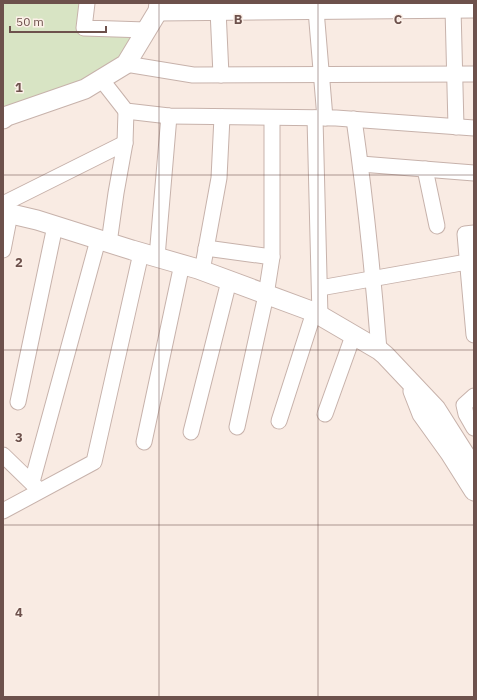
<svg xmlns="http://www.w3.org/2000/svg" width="477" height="700" font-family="'IBM Plex Sans',sans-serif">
  <rect width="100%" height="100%" fill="#f9ebe3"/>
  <polygon fill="#d8e4c4" points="3,3 86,3 84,28 146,30 125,64 3,119"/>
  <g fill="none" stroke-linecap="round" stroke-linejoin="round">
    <g stroke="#c7b2ab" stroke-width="17">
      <g id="minor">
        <polyline points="87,3 84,28 146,30"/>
        <polyline points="453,8 456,127"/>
        <polyline points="218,10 221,75"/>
        <polyline points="316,10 325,118"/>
        <polyline points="126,64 193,75 474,74"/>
        <polyline points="101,79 126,111 169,116 336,118 474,128"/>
        <polyline points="315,118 320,316"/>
        <path d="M354,119c11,77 19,154 25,231"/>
        <polyline points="361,164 474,173"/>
        <polyline points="425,169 437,226"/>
        <polyline points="3,204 125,143"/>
        <polyline points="474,233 465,234 474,335"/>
        <polyline points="109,243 116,193 125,143 126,111"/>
        <polyline points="206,248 272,257"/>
        <polyline points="3,250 10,214"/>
        <polyline points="157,257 169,116"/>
        <polyline points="202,271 219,178 222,117"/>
        <polyline points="320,288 467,262"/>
        <polyline points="474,396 464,405 466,414 474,428"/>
        <polyline points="18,402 55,226"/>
        <polyline points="325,414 353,336"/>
        <polyline points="279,421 314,312"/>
        <polyline points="237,427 266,295 272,257 272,118"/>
        <polyline points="191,432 229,281"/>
        <polyline points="144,442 182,264"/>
        <polyline points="3,455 37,488"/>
        <polyline points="32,482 98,240"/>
        <polyline points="3,511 94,462 141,253"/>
      </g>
    </g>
    <g stroke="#c7b2ab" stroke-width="21">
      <g id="tertiary">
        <polyline points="158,11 474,8"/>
        <polyline points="3,119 7,116 85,89 126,64 158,11 159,3"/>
        <polyline points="3,212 37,220 132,250 198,269 314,312 379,350 385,355 436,409 474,469"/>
        <polyline points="413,391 422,414 450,453 474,491"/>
      </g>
    </g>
    <use href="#minor" stroke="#fff" stroke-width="15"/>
    <use href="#tertiary" stroke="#fff" stroke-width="19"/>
  </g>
  <path fill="none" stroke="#6d514c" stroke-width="1" stroke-opacity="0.55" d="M159,3v694M318,3v694M3,175h471M3,350h471M3,525h471"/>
  <g font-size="13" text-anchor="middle" font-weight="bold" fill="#6d514c" stroke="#fcf0e8" stroke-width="3" stroke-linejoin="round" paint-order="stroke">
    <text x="238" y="24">B</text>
    <text x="398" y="24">C</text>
    <text x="19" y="92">1</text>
    <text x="19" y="267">2</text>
    <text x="19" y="442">3</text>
    <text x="19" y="617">4</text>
  </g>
  <rect width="477" height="700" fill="none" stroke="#6d514c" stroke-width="8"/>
  <path d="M10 26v6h96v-6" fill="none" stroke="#6d514c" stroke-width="2"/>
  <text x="16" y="26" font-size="12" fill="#6d514c" stroke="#fcf0e8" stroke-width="3" paint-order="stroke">50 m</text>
</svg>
